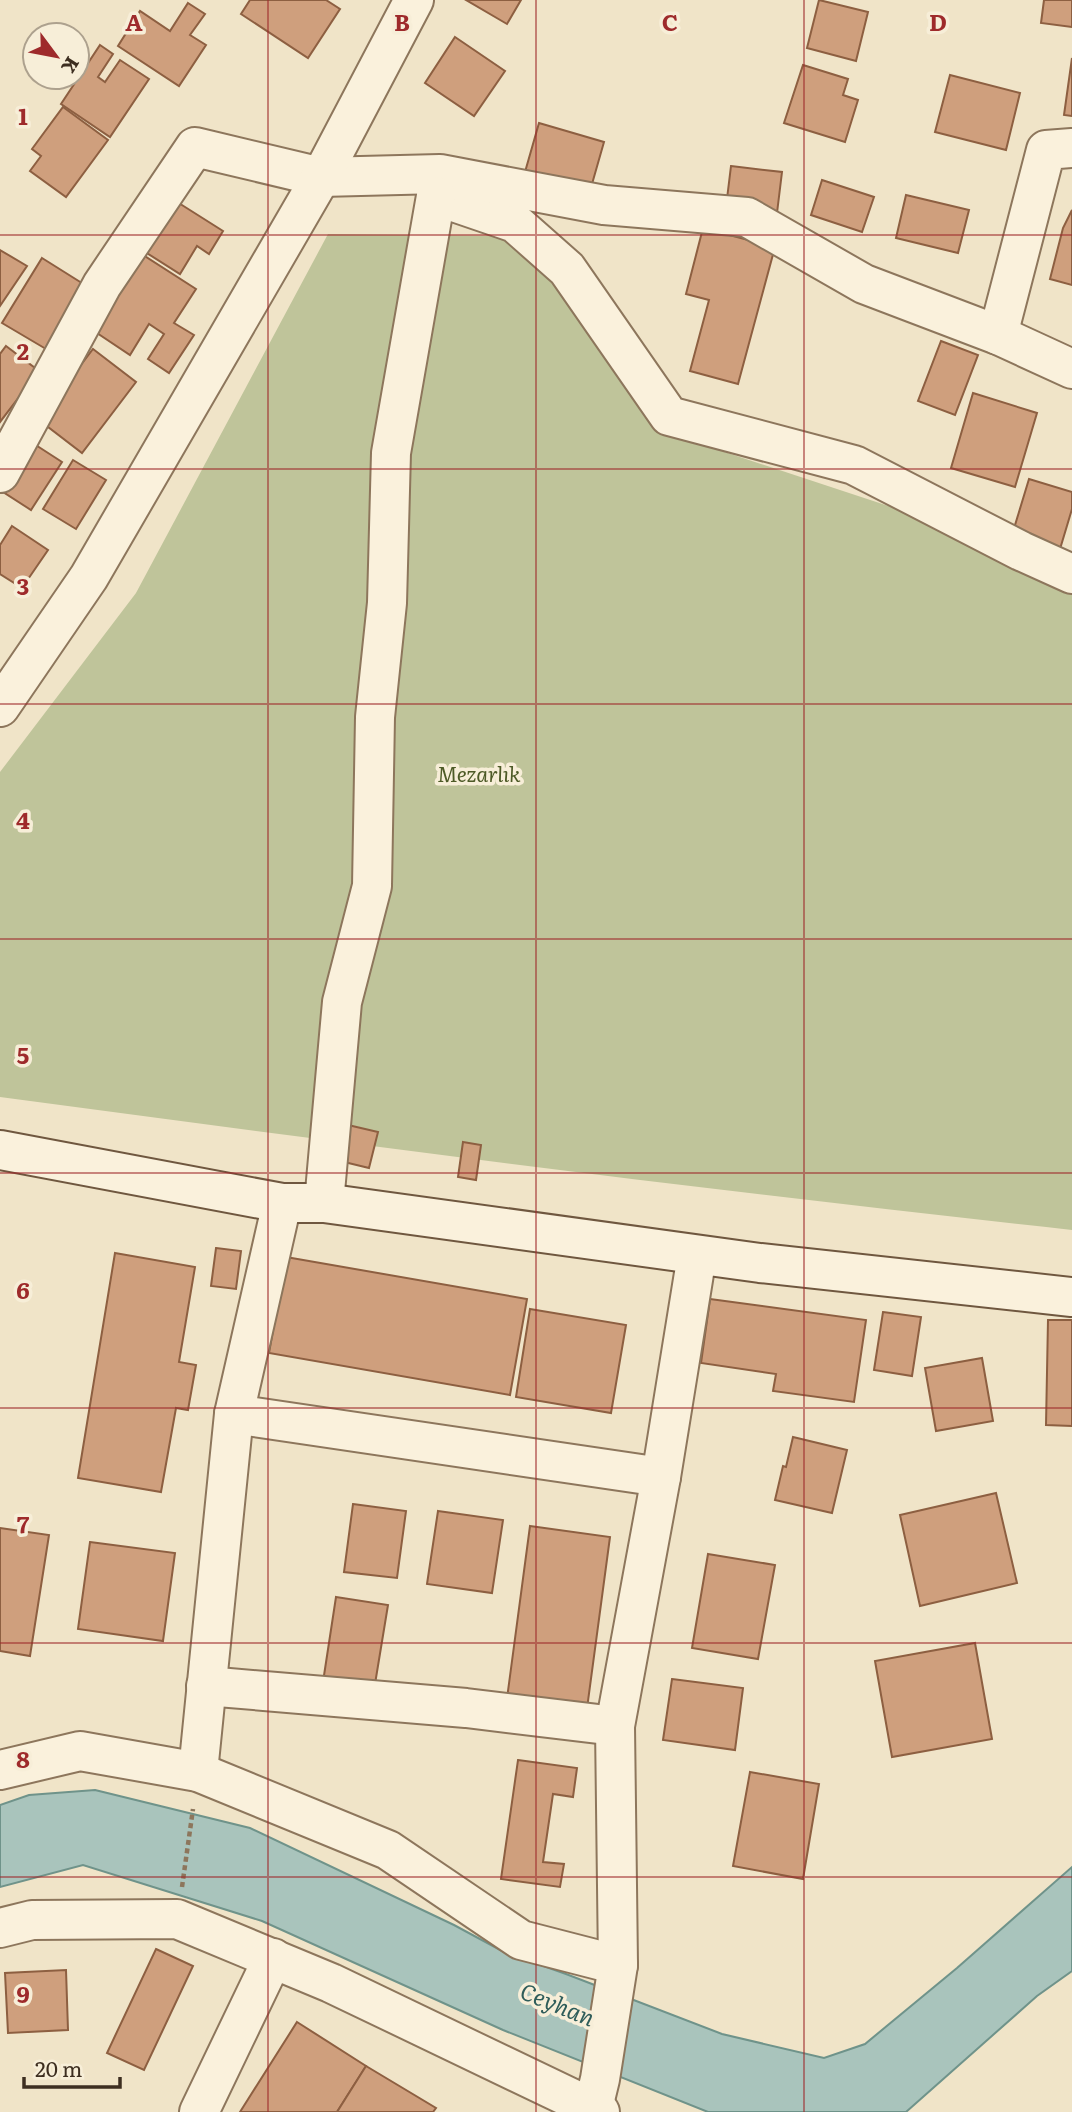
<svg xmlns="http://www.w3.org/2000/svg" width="1072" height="2112" font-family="Literata,serif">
  <rect width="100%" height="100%" fill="#f0e4c8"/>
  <path fill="#bfc49a" d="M328,234l186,2 39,47 108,148 279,92 132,64v643c-358,-39 -715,-85 -1072,-133v-325l136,-179z"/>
  <polygon fill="#a9c4bc" stroke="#6f938a" stroke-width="2" points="95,1790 250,1828 454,1925 504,1952 566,1974 722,2034 824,2058 865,2044 957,1968 1072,1867 1072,1971 1037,1996 906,2112 708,2112 503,2030 262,1921 83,1865 0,1887 0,1805 29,1795"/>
  <g fill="#cf9f7d" stroke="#8d5f41" stroke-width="2">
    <polygon points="250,0 326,0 340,9 308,58 241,14"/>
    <polygon points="466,0 521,0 507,24"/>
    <polygon points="819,0 868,12 856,61 807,48"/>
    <polygon points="1044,0 1072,0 1072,27 1041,23"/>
    <polygon points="188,3 205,14 190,35 206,45 179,86 118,46 140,11 170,31"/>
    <polygon points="455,37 505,71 474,116 425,83"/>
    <polygon points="100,45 113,54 98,77 105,82 120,60 149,79 110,137 61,104"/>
    <polygon points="1072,58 1072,116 1064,115"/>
    <polygon points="803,65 848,79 843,95 858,100 845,142 784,123"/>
    <polygon points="950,75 1020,93 1006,150 935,132"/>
    <polygon points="63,107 108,140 66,197 30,171 41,156 32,149"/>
    <polygon points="539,123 604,142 588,198 523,179"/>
    <polygon points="731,166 782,172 777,213 726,207"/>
    <polygon points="822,180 874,197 862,232 811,215"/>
    <polygon points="906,195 969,210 958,253 896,238"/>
    <polygon points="174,200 223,231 209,254 197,246 180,274 142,250"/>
    <polygon points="1072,210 1072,285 1050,279 1063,228"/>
    <polygon points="703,228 775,247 738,384 690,371 709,300 686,294"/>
    <polygon points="0,250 27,266 0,306"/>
    <polygon points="140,253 196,289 174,323 194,335 169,373 148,359 164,334 149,324 130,355 91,329"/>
    <polygon points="42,258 85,285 46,349 2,323"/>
    <polygon points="941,341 978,355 955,415 918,401"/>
    <polygon points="6,346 39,371 0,422 0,354"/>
    <polygon points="93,349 136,382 82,453 39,420"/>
    <polygon points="973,393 1037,413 1015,487 951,468"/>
    <polygon points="28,440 62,462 31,510 0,490"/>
    <polygon points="73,460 106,480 76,529 43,509"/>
    <polygon points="1029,479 1072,492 1072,509 1060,549 1012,535"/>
    <polygon points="12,526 48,550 22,588 0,574 0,545"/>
    <polygon points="348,1125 378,1132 369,1168 340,1161"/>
    <polygon points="463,1142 481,1145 476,1180 458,1177"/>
    <polygon points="216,1248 241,1251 236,1289 211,1286"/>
    <polygon points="115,1253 195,1267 179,1362 196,1365 188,1410 176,1408 161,1492 78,1478"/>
    <polygon points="286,1257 527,1299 510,1395 269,1353"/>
    <polygon points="710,1299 866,1320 854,1402 773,1391 776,1374 701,1363"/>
    <polygon points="530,1309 626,1325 611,1413 516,1397"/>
    <polygon points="883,1312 921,1317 912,1376 874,1370"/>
    <polygon points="1048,1320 1072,1320 1072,1426 1046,1425"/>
    <polygon points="982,1358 993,1421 936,1431 925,1368"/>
    <polygon points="793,1437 847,1450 832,1513 775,1500 783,1466 786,1467"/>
    <polygon points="996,1493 1017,1583 920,1606 900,1515"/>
    <polygon points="353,1504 406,1511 397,1578 344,1572"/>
    <polygon points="438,1511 503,1520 492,1593 427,1584"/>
    <polygon points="530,1526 610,1537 586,1716 506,1706"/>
    <polygon points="0,1528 49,1535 30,1656 0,1651"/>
    <polygon points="90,1542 175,1553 163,1641 78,1629"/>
    <polygon points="708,1554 775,1565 758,1659 692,1648"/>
    <polygon points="336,1597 388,1605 374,1690 323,1682"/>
    <polygon points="975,1643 992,1739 892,1757 875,1661"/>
    <polygon points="672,1679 743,1688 735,1750 663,1740"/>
    <polygon points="518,1760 577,1768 573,1797 553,1794 543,1862 564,1864 560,1887 501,1879"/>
    <polygon points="750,1772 819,1784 803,1879 733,1866"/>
    <polygon points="156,1949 193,1966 144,2070 107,2053"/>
    <polygon points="66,1970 68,2030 8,2033 5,1973"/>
    <polygon points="297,2022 366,2066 337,2112 240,2112"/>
    <polygon points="366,2066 436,2108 433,2112 337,2112"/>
  </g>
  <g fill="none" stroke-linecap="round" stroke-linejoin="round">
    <g stroke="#8d765c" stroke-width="42">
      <g id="minor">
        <polyline points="439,178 436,196 515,223 567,269 669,416 854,465 1021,551 1072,574"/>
        <polyline points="998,335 1046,150 1072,148"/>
        <polyline points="0,473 102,285 195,147 321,177 440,174 604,205 747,217 864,284 998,335 1072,369"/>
        <polyline points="0,707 89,577 321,177 414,0"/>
        <polyline points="234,1414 661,1477"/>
        <polyline points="206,1686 466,1708 615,1726"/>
        <polyline points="0,1770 80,1751 198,1772 388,1850 521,1940 618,1965"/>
        <polyline points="198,1772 234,1414 282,1203"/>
        <polyline points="199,2112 273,1958"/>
      </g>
    </g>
    <g stroke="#8d765c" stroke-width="42">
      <g id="tertiary">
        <polyline points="324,1203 342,1002 372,886 375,717 387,603 391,453 436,196"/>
        <polyline points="0,1928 32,1920 177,1919 331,1983 600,2112"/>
        <polyline points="592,2112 600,2079 618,1965 615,1726 661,1477 697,1255"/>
      </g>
    </g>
    <g stroke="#6f573f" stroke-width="42">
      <polyline id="secondary" points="0,1150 282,1203 324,1203 760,1263 1072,1297"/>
    </g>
    <polyline stroke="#8d765c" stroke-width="4.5" stroke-dasharray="5 3.5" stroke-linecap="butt" points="182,1887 193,1809"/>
    <use href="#minor" stroke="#faf1dc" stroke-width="38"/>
    <use href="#tertiary" stroke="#faf1dc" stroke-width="38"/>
    <use href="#secondary" stroke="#faf1dc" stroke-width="38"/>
  </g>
  <path fill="none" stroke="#9e2a2b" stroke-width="2" stroke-opacity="0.55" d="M268,0v2112M536,0v2112M804,0v2112M0,235h1072M0,469h1072M0,704h1072M0,939h1072M0,1173h1072M0,1408h1072M0,1643h1072M0,1877h1072"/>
  <g text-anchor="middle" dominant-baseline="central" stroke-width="7" stroke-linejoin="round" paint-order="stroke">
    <g font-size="21" font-style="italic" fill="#4d5a26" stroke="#f7eed8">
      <text x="479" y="772">Mezarlık</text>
    </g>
    <g font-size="23" font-style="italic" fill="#2f5d5a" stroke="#f7eed8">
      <text transform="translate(558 2003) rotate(22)">Ceyhan</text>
    </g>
  </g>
  <g font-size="23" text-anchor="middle" font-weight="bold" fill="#9e2a2b" stroke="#f7eed8" stroke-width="7" stroke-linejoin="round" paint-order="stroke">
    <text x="134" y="31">A</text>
    <text x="402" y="31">B</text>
    <text x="670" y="31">C</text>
    <text x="938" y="31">D</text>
    <text x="23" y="125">1</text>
    <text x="23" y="360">2</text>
    <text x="23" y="595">3</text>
    <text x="23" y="829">4</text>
    <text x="23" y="1064">5</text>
    <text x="23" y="1299">6</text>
    <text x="23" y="1533">7</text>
    <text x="23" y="1768">8</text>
    <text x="23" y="2003">9</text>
  </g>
  <g transform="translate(56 56) rotate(122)"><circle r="33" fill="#f7eed8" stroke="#ada18e" stroke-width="2"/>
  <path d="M0-5L12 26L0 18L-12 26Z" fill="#9e2a2b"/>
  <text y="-10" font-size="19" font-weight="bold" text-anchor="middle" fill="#3d2e20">K</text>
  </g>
  <path d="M24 2077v10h96v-10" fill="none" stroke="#3d2e20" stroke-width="3.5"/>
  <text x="35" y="2077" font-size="21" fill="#3d2e20" stroke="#f7eed8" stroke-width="5" paint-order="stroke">20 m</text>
</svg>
